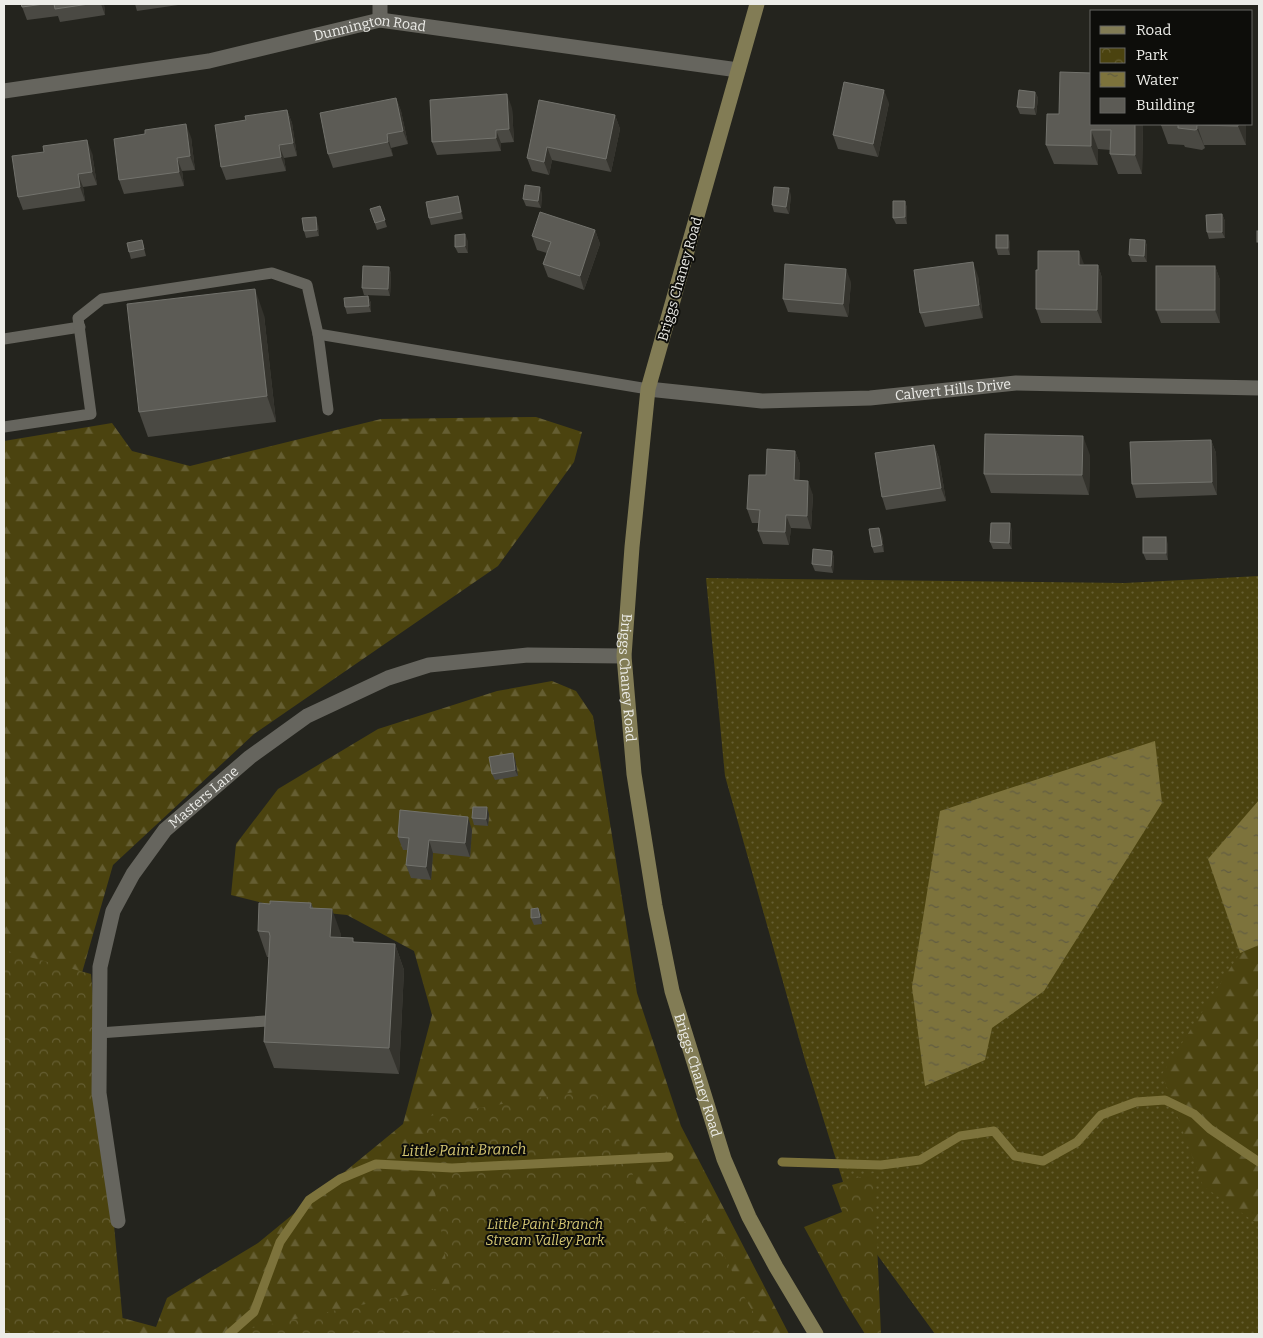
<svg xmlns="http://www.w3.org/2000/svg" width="1263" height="1338" font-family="Bitter,serif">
  <defs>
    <pattern id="grass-dots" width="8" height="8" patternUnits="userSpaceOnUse" patternTransform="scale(1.25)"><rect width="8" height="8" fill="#4b430f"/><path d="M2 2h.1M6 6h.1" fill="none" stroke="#655e32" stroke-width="1.8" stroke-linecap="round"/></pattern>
    <pattern id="forest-firs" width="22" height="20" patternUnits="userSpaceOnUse" patternTransform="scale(1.25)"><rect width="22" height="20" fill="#4b430f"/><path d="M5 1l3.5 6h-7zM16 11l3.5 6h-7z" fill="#655e32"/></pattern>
    <pattern id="park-crowns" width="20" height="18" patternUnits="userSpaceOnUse" patternTransform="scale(1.25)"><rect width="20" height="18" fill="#4b430f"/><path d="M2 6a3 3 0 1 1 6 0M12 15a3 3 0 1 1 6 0" fill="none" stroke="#655e32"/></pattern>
    <pattern id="water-ripples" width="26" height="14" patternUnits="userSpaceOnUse" patternTransform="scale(1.25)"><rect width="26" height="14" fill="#7d733c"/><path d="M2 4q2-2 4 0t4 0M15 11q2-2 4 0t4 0" fill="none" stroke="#625d41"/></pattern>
  </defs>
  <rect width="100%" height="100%" fill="#24241e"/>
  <polygon fill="url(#grass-dots)" points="1259,576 1259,1334 935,1334 857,1227 805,1060 725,776 706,578 1125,583"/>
  <g fill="url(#forest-firs)">
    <polygon points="536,417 582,432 574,462 498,566 254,734 113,865 75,997 119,1317 156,1327 167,1298 258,1243 403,1124 432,1015 414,951 347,915 287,909 231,895 236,844 278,789 378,729 497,691 552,681 576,691 593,716 637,993 681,1126 789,1334 4,1334 4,441 112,423 132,451 190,466 381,419"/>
    <polygon points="1259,945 1259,1225 1203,1186 1162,1074 1240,953"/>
  </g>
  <g fill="url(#park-crowns)">
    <polygon points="4,950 91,974 124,1334 4,1334"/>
    <polygon points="599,1088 656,1234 704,1214 746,1300 766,1334 224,1334 450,1286 423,1117"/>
    <polygon points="874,1173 881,1334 865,1334 845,1302 804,1227 842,1212 832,1185"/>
  </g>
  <g fill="url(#water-ripples)">
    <polygon points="1155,741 1162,803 1044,991 992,1028 985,1060 925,1086 912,987 940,811"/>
    <polygon points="1259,800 1259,945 1240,953 1208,859"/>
  </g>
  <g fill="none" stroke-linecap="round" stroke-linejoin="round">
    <g stroke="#7d733c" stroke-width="9">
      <polyline points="782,1162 881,1165 920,1160 960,1136 994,1131 1015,1156 1043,1161 1077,1142 1101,1115 1136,1102 1165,1100 1194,1114 1210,1129 1259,1162"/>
      <polyline points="229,1334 254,1312 280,1242 309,1200 340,1179 376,1164 452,1168 669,1157"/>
    </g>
    <g stroke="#66655e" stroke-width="11">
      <polyline points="318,334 328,410"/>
      <polyline points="4,339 80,327"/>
      <polyline points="4,427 91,414 78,318 102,299 272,273 307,285 318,334 648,389"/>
      <polyline points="99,1033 280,1020"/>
    </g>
    <g stroke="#66655e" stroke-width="15">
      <polyline points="380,20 380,4"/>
      <path id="s1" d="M4,91l205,-30 171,-41 358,50"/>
      <path id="s2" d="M648,389l114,12 108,-3 146,-15 243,5"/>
      <path id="s3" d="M118,1221l-19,-128 1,-126 13,-56 20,-37 32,-44 85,-73 57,-41 81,-38 41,-13 99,-10 96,1"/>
    </g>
    <path stroke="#827c55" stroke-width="15" id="s4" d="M757,4l-109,385 -16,158 -8,109 10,118 21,132 17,85 52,168 25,58 27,50 40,67"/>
  </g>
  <g fill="#4a4943">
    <polygon points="21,4 104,4 105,15 60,22 58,16 27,20"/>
    <polygon points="135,4 185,4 137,11"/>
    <polygon points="1035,92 1038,98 1036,115 1020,114 1017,107"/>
    <polygon points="396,98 401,111 408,144 391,148 393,156 333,168 328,154"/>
    <polygon points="539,100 615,115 620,129 611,172 552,160 549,175 532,171 527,158"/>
    <polygon points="889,103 878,157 838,149 833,135"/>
    <polygon points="512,108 514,142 501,143 501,151 437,155 432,142"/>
    <polygon points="287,110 292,123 297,156 284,158 286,171 226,180 221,167 246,120"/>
    <polygon points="1092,124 1143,124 1142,174 1118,174 1110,154 1111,150 1098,149 1098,165 1054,164 1046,145"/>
    <polygon points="1246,124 1246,145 1204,145 1205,148 1202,150 1185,147 1184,145 1168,144 1161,125"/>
    <polygon points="191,137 195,170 182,171 184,186 124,194 119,180"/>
    <polygon points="92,153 97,185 83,187 85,201 23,210 18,197"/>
    <polygon points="542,193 541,208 526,206 523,199"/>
    <polygon points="791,195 789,214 774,212 772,205"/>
    <polygon points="905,201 907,208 907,224 896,224 893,218"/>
    <polygon points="460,203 463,219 431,225 429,218"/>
    <polygon points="380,206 387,227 377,230 370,209"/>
    <polygon points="1222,214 1225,221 1225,238 1209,239 1207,232"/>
    <polygon points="318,224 319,236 306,238 304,231"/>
    <polygon points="595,230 600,244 584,290 548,277 543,264 547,253 537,250 532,236"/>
    <polygon points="142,240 146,256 131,259 129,252"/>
    <polygon points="1145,240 1147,246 1147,262 1132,262 1129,255"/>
    <polygon points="468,241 468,253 458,253 455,247"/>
    <polygon points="1010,242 1010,255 998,255 996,248"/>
    <polygon points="1084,265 1098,265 1102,278 1102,323 1041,323 1036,309"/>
    <polygon points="1215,266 1220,280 1220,323 1161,323 1156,310"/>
    <polygon points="389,267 391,274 390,296 364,295 362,288"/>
    <polygon points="978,276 983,318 925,327 920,313"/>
    <polygon points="851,282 848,317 788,312 783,299"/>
    <polygon points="368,296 371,303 371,312 347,314 345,307"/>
    <polygon points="264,315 276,422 148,437 139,412"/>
    <polygon points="1211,440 1216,453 1217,495 1136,498 1132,484"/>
    <polygon points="934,445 939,458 946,501 886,510 882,497"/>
    <polygon points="795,451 800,464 799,480 813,495 811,529 791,528 789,545 763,544 758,531 759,523 752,523 747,509 766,475"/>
    <polygon points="1090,455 1089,495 991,493 984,474"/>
    <polygon points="1012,530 1012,549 993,549 990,542"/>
    <polygon points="882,535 884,552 874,553 872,547"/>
    <polygon points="1168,544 1168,560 1146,560 1143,553"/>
    <polygon points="832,551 834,558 833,573 815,571 812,564"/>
    <polygon points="515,759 518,776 495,780 492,774"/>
    <polygon points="489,814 488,826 474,825 472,818"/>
    <polygon points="472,830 470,857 433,853 431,880 411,878 406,865 408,850 403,850 398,837"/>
    <polygon points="311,903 313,908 341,934 341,937 355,942 395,944 404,970 399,1074 274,1068 264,1042 269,957 267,957 258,931 270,904"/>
    <polygon points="538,908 541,915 542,924 534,925 531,918"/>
  </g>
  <g fill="#34332d">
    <polygon points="101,4 104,4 105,15"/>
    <polygon points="884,90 889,103 878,157 873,144"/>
    <polygon points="1035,92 1038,98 1036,115 1034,108"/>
    <polygon points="507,94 512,108 514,142 509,129"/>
    <polygon points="396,98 401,111 408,144 403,131"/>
    <polygon points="287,110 292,123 297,156 293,143"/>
    <polygon points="615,115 620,129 611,172 606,159"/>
    <polygon points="186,124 191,137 195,170 190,156"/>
    <polygon points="1135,124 1143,124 1142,174 1135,155"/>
    <polygon points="1238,124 1246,124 1246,145 1238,126"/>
    <polygon points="1197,125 1204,145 1205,148 1197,129"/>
    <polygon points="496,130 501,143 501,151 496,138"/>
    <polygon points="1091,130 1098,149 1098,165 1091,146"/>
    <polygon points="387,134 391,148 393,156 388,142"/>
    <polygon points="87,140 92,153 97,185 92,172"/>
    <polygon points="279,145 284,158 286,171 281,157"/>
    <polygon points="547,147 552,160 549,175 544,162"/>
    <polygon points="177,158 182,171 184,186 179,172"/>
    <polygon points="78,174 83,187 85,201 80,187"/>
    <polygon points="540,187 542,193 541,208 538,201"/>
    <polygon points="789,188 791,195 789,214 786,207"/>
    <polygon points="458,196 460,203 463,219 461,212"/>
    <polygon points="905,201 907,208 907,224 905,217"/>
    <polygon points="1222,214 1225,221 1225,238 1222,232"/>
    <polygon points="316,217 318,224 319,236 317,230"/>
    <polygon points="595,230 600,244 584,290 580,276"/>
    <polygon points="465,234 468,241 468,253 465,246"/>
    <polygon points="1008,235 1010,242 1010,255 1008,248"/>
    <polygon points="1145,240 1147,246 1147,262 1144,256"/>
    <polygon points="1079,251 1084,264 1079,265"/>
    <polygon points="973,262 978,276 983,318 979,305"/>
    <polygon points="1098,265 1102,278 1102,323 1097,310"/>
    <polygon points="1215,266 1220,280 1220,323 1215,310"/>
    <polygon points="389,267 391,274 390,296 388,289"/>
    <polygon points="846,269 851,282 848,317 843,304"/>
    <polygon points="255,289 264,315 276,422 267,396"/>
    <polygon points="368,296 371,303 371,312 369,306"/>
    <polygon points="1083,436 1090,455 1089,495 1082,475"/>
    <polygon points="1211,440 1216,453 1217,495 1212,482"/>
    <polygon points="934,445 939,458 946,501 941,488"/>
    <polygon points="795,451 800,464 799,493 794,480"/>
    <polygon points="808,481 813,495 811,529 807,516"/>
    <polygon points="786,515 791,528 789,545 785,532"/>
    <polygon points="1010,523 1012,530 1012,549 1009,543"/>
    <polygon points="879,528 882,535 884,552 882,545"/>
    <polygon points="1166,537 1168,544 1168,560 1166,553"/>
    <polygon points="832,551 834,558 833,573 831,566"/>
    <polygon points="513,753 515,759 518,776 515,770"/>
    <polygon points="487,807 489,814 488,826 486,819"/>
    <polygon points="468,817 472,830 470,857 465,843"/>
    <polygon points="429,840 433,853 431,880 426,867"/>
    <polygon points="538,908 541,915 542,924 540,917"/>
    <polygon points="332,909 341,934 340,962 330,937"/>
    <polygon points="395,944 404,970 399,1074 389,1048"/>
  </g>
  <g fill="#5c5b55" stroke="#72726c">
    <polygon points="21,4 44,4 22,7"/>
    <polygon points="54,4 89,4 55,9"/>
    <polygon points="1060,72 1092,73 1092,124 1135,124 1135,155 1110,154 1111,130 1091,130 1091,146 1046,145 1047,114 1059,114"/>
    <polygon points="844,82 884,90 873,144 833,135"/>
    <polygon points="1019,90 1035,92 1034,108 1017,107"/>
    <polygon points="507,94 509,129 496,130 496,138 432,142 430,100"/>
    <polygon points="396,98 403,131 387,134 388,142 328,154 320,113"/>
    <polygon points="539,100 615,115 606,159 547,147 544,162 527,158"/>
    <polygon points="287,110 293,143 279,145 281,157 221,167 215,125 246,120 245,116"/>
    <polygon points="186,124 190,156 177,158 179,172 119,180 114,139 145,134 145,130"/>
    <polygon points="1161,124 1238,124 1238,126 1197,125 1197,129 1195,130 1178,128 1178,125 1161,125"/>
    <polygon points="87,140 92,172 78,174 80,187 18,197 12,156 44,152 43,146"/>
    <polygon points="525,185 540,187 538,201 523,199"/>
    <polygon points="774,187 789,188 786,207 772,205"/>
    <polygon points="458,196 461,212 429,218 426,202"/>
    <polygon points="893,201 905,201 905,217 893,218"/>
    <polygon points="380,206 385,220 375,223 370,209"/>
    <polygon points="540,212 595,230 580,276 543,264 551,242 532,236"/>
    <polygon points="1222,214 1222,232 1207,232 1206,215"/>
    <polygon points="316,217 317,230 304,231 302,218"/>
    <rect x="1257" y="231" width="2" height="11"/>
    <polygon points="465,234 465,246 455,247 455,235"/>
    <rect x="996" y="235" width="12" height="13"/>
    <polygon points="1130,239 1145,240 1144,256 1129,255"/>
    <polygon points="142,240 144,249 129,252 127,243"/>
    <polygon points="1038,251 1079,251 1079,265 1098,265 1097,310 1036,309 1036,270 1038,270"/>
    <polygon points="973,262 979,305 920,313 914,270"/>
    <polygon points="785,264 846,269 843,304 783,299"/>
    <polygon points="363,266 389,267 388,289 362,288"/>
    <rect x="1156" y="266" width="59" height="44"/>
    <polygon points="255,289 267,396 139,412 127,304"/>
    <polygon points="368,296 369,306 345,307 344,298"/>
    <polygon points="985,434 1083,436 1082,475 984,474"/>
    <polygon points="1211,440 1212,482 1132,484 1130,442"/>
    <polygon points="934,445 941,488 882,497 875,453"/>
    <polygon points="767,449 795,451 794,480 808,481 807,516 786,515 785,532 758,531 760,510 747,509 749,475 766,475"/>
    <polygon points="991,523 1010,523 1009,543 990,542"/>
    <polygon points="879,528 882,545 872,547 869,529"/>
    <rect x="1143" y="537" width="23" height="16"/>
    <polygon points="813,549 832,551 831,566 812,564"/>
    <polygon points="513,753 515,770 492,774 489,757"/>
    <polygon points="473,807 487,807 486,819 472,818"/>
    <polygon points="400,810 468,817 465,843 429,840 426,867 406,865 409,838 398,837"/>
    <polygon points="270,901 311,903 310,908 332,909 330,937 353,938 353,942 395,944 389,1048 264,1042 270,936 269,932 258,931 259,903 270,904"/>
    <polygon points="538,908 540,917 531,918 531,909"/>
  </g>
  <g text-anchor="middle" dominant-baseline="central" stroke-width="4" stroke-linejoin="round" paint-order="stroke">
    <g font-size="14" fill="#ecece8" stroke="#0d0d0a">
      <text stroke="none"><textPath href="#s1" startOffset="372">Dunnington Road</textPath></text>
      <text transform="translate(680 279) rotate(-74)">Briggs Chaney Road</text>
      <text stroke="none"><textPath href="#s2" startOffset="306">Calvert Hills Drive</textPath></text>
      <text stroke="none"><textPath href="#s4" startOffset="690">Briggs Chaney Road</textPath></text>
      <text stroke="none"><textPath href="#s3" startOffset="460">Masters Lane</textPath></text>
      <text stroke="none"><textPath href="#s4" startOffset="1095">Briggs Chaney Road</textPath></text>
    </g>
    <g font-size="14" font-style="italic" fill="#d6c874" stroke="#0d0d0a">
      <text x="545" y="1224">Little Paint Branch<tspan x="545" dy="16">Stream Valley Park</tspan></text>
    </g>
    <g font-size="15" font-style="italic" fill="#d6c773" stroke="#0d0d0a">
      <text transform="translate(464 1150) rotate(-1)">Little Paint Branch</text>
    </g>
  </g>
  <rect width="1263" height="1338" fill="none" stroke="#ecece8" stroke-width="10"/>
  <rect x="1090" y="10" width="162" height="115" fill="#0d0d0a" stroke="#666663"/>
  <rect x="1100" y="26" width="25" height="8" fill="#827c55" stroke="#666663"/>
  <text x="1136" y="35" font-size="15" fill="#ecece8">Road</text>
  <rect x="1100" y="48" width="25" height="15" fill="url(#park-crowns)" stroke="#666663"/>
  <text x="1136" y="60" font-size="15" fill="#ecece8">Park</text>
  <rect x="1100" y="72" width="25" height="15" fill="url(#water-ripples)" stroke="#666663"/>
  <text x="1136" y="85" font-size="15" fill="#ecece8">Water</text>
  <rect x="1100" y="98" width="25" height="15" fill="#5c5b55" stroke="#666663"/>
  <text x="1136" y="110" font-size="15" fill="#ecece8">Building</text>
</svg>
